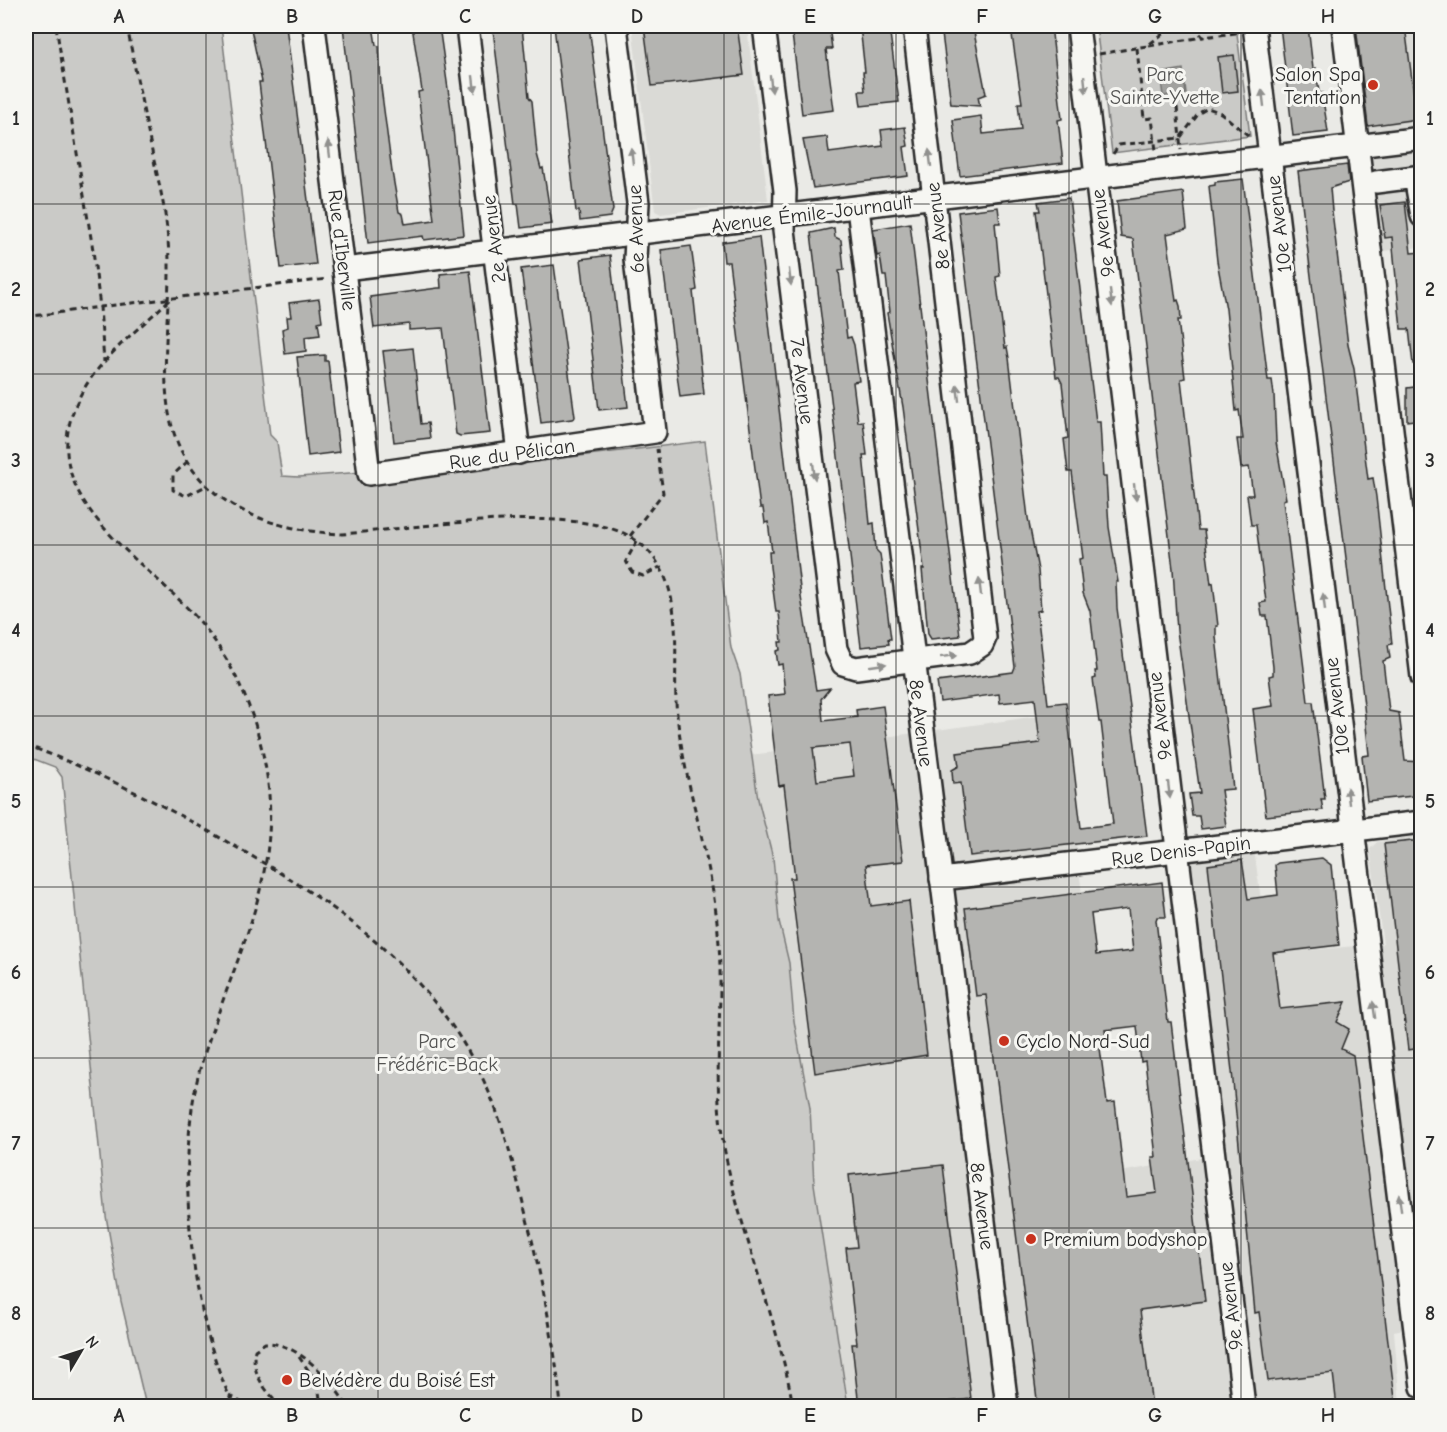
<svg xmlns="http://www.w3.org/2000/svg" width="1447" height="1432" font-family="'Comic Neue',sans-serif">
  <rect width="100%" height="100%" fill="#eaeae6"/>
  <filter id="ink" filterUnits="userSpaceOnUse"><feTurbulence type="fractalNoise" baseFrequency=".0167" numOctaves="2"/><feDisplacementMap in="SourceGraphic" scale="12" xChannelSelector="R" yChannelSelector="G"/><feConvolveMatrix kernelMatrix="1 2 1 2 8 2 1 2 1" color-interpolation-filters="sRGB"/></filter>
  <g filter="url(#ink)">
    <g fill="#dadad6">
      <polygon points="632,26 747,26 768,200 661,214 655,211"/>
      <polygon points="1346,26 1421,26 1422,121 1419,123 1422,141 1421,247 1374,252"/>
      <polygon points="1061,713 1114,1173 1213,1156 1176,851 1253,841 1268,953 1383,944 1370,849 1377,842 1421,836 1422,1325 1394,1331 1400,1406 839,1406 744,756"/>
    </g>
    <g fill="#cacac7" stroke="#7a7a79" stroke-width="1.5">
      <polygon points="26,26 221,26 270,435 277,442 282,476 299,477 401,469 539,451 571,457 705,441 731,648 740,674 758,799 773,858 779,921 789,963 794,1021 810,1108 814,1184 848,1406 146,1406 121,1301 106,1216 62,777 55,767 26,756"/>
      <polygon points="1096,26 1236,26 1250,136 1112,153"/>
    </g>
    <polygon fill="#a1a19e" stroke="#727270" stroke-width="1.5" points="1183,69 1186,94 1163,96 1160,73"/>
    <g fill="#b4b4b1" stroke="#2b2b2b" stroke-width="1.5" fill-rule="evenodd">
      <polygon points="254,26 286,26 316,264 281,268 259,82 262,82 251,29 255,29"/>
      <polygon points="343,26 373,26 376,45 379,46 381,87 392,172 399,212 403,214 405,224 434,220 418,92 422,91 412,26 439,26 451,110 464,235 424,240 423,236 368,243"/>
      <polygon points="495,26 522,26 529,97 532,101 537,154 541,169 543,168 552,224 521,228 518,204 515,204 493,30 496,29"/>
      <polygon points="554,26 589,26 613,210 610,217 580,221 579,211 576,211"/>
      <polygon points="644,26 737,26 744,75 652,86"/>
      <polygon points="791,26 829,26 832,49 826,49 834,110 802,114"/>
      <polygon points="860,26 889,26 899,102 861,106 859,91 865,91 863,72 865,72"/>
      <polygon points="941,26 973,27 986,94 978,97 980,106 951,104"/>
      <polygon points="1016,26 1051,26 1062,119 1058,120 1063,163 960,176 953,120 981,116 983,134 1021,130 1018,103 1022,103 1011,28"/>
      <polygon points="1280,26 1308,26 1313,69 1316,68 1319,93 1322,93 1328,132 1293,136"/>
      <polygon points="1356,26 1405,26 1417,119 1368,126"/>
      <polygon points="1234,55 1238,91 1222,93 1218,57"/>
      <polygon points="905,127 908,146 904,147 908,176 813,188 803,140 827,137 829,153 883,146 881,130"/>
      <polygon points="1347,165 1349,182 1330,188 1332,211 1348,345 1354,369 1368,479 1373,478 1376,497 1392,644 1388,645 1390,658 1383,661 1389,711 1399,713 1405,761 1422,762 1422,795 1367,801 1362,756 1369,755 1362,687 1298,171"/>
      <polygon points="1243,179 1268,380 1272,380 1274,395 1276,442 1286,499 1283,500 1306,685 1308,702 1313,702 1325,799 1321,799 1323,810 1266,816 1253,709 1273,706 1269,676 1273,675 1273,667 1267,616 1262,616 1260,603 1266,602 1256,525 1251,525 1247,495 1253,495 1249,467 1241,468 1237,439 1243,439 1239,410 1236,411 1226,309 1217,261 1209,186 1215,185 1215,182"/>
      <polygon points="1183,192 1187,229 1167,234 1176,301 1178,300 1180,306 1181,320 1178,320 1185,378 1181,379 1198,530 1204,530 1211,584 1213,583 1218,626 1216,626 1216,637 1233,789 1221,790 1226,826 1201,829 1199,816 1192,816 1189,794 1200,793 1177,631 1173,569 1133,239 1121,237 1117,201"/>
      <polygon points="1069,198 1096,422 1100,422 1103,477 1106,477 1109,527 1118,582 1116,582 1117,608 1147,836 970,856 961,783 953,784 952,770 959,766 957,753 1040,743 1035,699 1000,703 999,694 940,702 937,682 1013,672 1015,667 958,212 998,207 1000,223 995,223 1000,276 996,277 1005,348 1007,347 1009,358 1028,518 1038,570 1041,610 1037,611 1048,704 1066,702 1081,828 1113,824 1101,722 1099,722 1093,679 1096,678 1095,671 1097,671 1090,611 1083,593 1079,559 1083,558 1077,513 1072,472 1068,472 1064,439 1068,438 1062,383 1059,377 1056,377 1036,211 1040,211 1038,202"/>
      <polygon points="1405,202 1411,253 1422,252 1422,364 1413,364 1409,329 1401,329 1392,237 1385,238 1380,205"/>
      <polygon points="910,223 960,636 931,639 928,634 922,569 924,569 903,407 887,313 890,312 886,276 883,276 880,255 877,256 873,229"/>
      <polygon points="834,228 835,237 841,240 844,270 839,271 847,338 851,337 854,345 859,381 853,382 858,422 863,421 867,455 863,455 870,524 874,523 876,550 880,554 891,639 888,639 889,644 861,647 811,233"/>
      <path d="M759,237l42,360 15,93 14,-2 -9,11 2,22 34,-4 -1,-7 27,-4 20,155 -37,4 5,41 38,-5 18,154 -112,18 -25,-195h5l-11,-93 -5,1 -11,-90 17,-2 -3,-30 -4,1 -2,-14 4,-1 -1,-8h3l-3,-30h-3l-6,-45 -1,-15h3l-4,-30 -3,1 -2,-15h-3l-31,-246h-5l-2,-20zM850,744l4,32 -37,5 -4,-33z"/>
      <polygon points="691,246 697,290 693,291 704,394 680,397 661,250"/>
      <polygon points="610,255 628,407 599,410 581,259"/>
      <polygon points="554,265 575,417 572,419 541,423 521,269"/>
      <polygon points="470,271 490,433 460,436 456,434 443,328 409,330 409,324 374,328 370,297 438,288 441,288 440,274"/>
      <polygon points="319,299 322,321 318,322 320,335 305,337 306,351 285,354 282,329 288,327 287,317 291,317 289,303"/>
      <polygon points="413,348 421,424 428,423 430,438 394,442 383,351"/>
      <polygon points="325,355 325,361 328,361 339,452 308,456 297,357"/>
      <polygon points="1422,386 1422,419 1407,421 1407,388"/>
      <polygon points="1422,840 1422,1048 1408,1050 1384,844"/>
      <polygon points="1322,858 1331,865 1339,945 1273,953 1280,1009 1346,1002 1337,1022 1349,1029 1341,1049 1353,1055 1396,1407 1337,1407 1333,1373 1268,1381 1259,1312 1255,1313 1232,1071 1208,865 1242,860 1248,899 1278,895 1275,865 1278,863"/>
      <path d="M1162,882l4,35h-9l-1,3 12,102h3l34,279 -65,9 12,97h-114l-52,-412 -10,1 -11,-88zM1128,909l5,42 -37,4 -5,-41zM1137,1026l4,36 4,-1 11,96h-4l5,36 -31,4 -11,-95 -8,1 -7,-55 8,-1 -3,-17z"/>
      <polygon points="943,1165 971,1399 906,1407 859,1407 852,1344 857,1344 846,1248 857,1247 849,1175"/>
    </g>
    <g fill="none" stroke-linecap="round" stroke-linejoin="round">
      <g stroke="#2b2b2b" stroke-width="26">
        <g id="minor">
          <polyline points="314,26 369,474 655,432 635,259 638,203 616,26"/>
          <polyline points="467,26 519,453"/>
          <polyline points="764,26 785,191 784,230 836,649 843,664 856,668 970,653 982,645 985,638 914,26"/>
          <polyline points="1078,26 1244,1406"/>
          <polyline points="1254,26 1422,1387"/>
          <polyline points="1343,26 1422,677"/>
          <polyline points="1376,182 1415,177 1422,216"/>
          <polyline points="858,208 1007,1406"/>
          <polyline points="344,269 1422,138"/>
          <polyline points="941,879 1422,822"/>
        </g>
      </g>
      <g stroke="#2b2b2b" stroke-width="3" stroke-dasharray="6 4.5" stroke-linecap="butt">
        <polyline points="56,26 93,250 100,307 327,279"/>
        <path d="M127,26c7,37 14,74 22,111 6,31 15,62 18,93 7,59 -7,119 1,177 13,91 93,123 174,127 69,-5 241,-34 295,7 53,39 34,117 40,174 8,73 35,143 41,217 7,72 -7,143 6,215 16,88 54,171 69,259"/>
        <polyline points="1193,26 1203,37 1237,33"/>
        <polyline points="1149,46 1203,37"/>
        <polyline points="1137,48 1144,119 1152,118 1156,151"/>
        <polyline points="1099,54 1147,46 1173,26"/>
        <polyline points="1177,107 1181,150"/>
        <polyline points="1113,154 1119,145 1180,138 1199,113 1208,108 1221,113 1249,136"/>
        <path d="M169,300c-31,30 -73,61 -91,100 -49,103 75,161 128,229 33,43 53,94 61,147 15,106 -36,188 -65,286 -29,94 -12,257 32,344"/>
        <polyline points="26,317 100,307 104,362"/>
        <polyline points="188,461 173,475 173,490 186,496 206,486"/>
        <polyline points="630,536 663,493 657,449"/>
        <polyline points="637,541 626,561 632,572 643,576 660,567"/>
        <path d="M26,745c70,26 138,60 203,98 97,55 189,116 244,217 25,44 38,94 50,143 17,67 31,134 38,203"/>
        <polyline points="299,1357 318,1384 321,1406"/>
        <polyline points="229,1395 247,1406"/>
        <path d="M282,1406c-16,-13 -32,-34 -27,-56l10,-7c33,-1 67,37 82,63"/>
      </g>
      <use href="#minor" stroke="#f6f6f2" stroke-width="21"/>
    </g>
    <defs><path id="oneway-solid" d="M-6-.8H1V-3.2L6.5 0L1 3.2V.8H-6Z" transform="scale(1.5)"/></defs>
    <g fill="#90908e">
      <use href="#oneway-solid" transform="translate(474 84) rotate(83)"/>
      <use href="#oneway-solid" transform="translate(771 84) rotate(83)"/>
      <use href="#oneway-solid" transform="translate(1085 84) rotate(84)"/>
      <use href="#oneway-solid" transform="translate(1263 98) rotate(-97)"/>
      <use href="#oneway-solid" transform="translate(329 149) rotate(-97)"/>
      <use href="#oneway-solid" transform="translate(632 156) rotate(-97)"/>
      <use href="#oneway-solid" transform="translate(930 158) rotate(-97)"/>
      <use href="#oneway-solid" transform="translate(790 277) rotate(83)"/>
      <use href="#oneway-solid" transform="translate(1111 298) rotate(83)"/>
      <use href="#oneway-solid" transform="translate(958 393) rotate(-97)"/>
      <use href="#oneway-solid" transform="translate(814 471) rotate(83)"/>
      <use href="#oneway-solid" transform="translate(1135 492) rotate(83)"/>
      <use href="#oneway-solid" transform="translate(980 587) rotate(-97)"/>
      <use href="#oneway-solid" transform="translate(1324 602) rotate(-97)"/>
      <use href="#oneway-solid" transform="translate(949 656) rotate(-7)"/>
      <use href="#oneway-solid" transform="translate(878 665) rotate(-8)"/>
      <use href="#oneway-solid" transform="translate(1169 790) rotate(83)"/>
      <use href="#oneway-solid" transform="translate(1348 796) rotate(-97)"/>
      <use href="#oneway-solid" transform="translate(1374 1010) rotate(-98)"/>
      <use href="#oneway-solid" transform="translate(1400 1203) rotate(-98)"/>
    </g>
  </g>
  <path fill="none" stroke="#2b2b2b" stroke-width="1.5" stroke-opacity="0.55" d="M206,26v1380M378,26v1380M551,26v1380M724,26v1380M896,26v1380M1069,26v1380M1241,26v1380M26,204h1396M26,374h1396M26,545h1396M26,716h1396M26,887h1396M26,1058h1396M26,1228h1396"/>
  <g fill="#c8321e" stroke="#f6f6f2" stroke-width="2">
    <circle cx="1373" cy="85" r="6"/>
    <circle cx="1004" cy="1041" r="6"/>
    <circle cx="1031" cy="1239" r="6"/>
    <circle cx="287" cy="1380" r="6"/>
  </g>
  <g text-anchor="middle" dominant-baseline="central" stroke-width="6" stroke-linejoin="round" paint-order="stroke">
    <g font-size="20" fill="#535352" stroke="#f6f6f2">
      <text x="1165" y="74">Parc<tspan x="1165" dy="23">Sainte-Yvette</tspan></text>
      <text x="437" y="1041">Parc<tspan x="437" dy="23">Frédéric-Back</tspan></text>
    </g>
    <g font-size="20" fill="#2b2b2b" stroke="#f6f6f2" text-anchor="start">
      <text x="1361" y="74" text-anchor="end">Salon Spa<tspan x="1361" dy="23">Tentation</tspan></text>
      <text x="1016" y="1041">Cyclo Nord-Sud</text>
      <text x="1043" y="1239">Premium bodyshop</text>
      <text x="299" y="1380">Belvédère du Boisé Est</text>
    </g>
    <g font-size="20" fill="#2b2b2b" stroke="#f6f6f2">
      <text transform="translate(812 214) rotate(-7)">Avenue Émile-Journault</text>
      <text transform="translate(1279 224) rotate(-97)">10e Avenue</text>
      <text transform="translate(938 226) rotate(-97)">8e Avenue</text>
      <text transform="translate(636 229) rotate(-92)">6e Avenue</text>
      <text transform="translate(1103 233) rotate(-97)">9e Avenue</text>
      <text transform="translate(494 239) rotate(-97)">2e Avenue</text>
      <text transform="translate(342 250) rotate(83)">Rue d'Iberville</text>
      <text transform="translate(802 381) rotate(83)">7e Avenue</text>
      <text transform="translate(512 454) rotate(-8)">Rue du Pélican</text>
      <text transform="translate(1337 706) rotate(-97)">10e Avenue</text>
      <text transform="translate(1160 716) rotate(-97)">9e Avenue</text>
      <text transform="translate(921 723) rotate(83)">8e Avenue</text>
      <text transform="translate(1181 851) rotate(-7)">Rue Denis-Papin</text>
      <text transform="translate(982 1206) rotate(83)">8e Avenue</text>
      <text transform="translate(1231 1306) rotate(-97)">9e Avenue</text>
    </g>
  </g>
  <rect width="1447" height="1432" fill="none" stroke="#f6f6f2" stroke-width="66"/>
  <g transform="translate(81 1351) rotate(51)" stroke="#f6f6f2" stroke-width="4.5" paint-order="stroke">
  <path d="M0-4.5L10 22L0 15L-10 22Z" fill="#2b2b2b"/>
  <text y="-9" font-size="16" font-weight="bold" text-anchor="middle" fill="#2b2b2b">N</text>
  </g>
  <rect x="33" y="33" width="1381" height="1366" fill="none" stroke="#2b2b2b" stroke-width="2"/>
  <g font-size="20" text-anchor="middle" font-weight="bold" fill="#2b2b2b">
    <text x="119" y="23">A</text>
    <text x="292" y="23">B</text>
    <text x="465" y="23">C</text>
    <text x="637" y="23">D</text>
    <text x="810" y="23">E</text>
    <text x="982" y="23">F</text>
    <text x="1155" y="23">G</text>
    <text x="1328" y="23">H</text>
    <text x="16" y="125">1</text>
    <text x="1430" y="125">1</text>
    <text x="16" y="296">2</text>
    <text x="1430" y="296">2</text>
    <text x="16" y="467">3</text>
    <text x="1430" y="467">3</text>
    <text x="16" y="637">4</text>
    <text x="1430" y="637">4</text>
    <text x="16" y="808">5</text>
    <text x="1430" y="808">5</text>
    <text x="16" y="979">6</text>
    <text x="1430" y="979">6</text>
    <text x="16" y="1150">7</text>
    <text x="1430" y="1150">7</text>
    <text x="16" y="1320">8</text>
    <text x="1430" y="1320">8</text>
    <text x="119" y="1422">A</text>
    <text x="292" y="1422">B</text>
    <text x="465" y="1422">C</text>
    <text x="637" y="1422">D</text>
    <text x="810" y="1422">E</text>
    <text x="982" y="1422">F</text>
    <text x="1155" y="1422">G</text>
    <text x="1328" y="1422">H</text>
  </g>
</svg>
